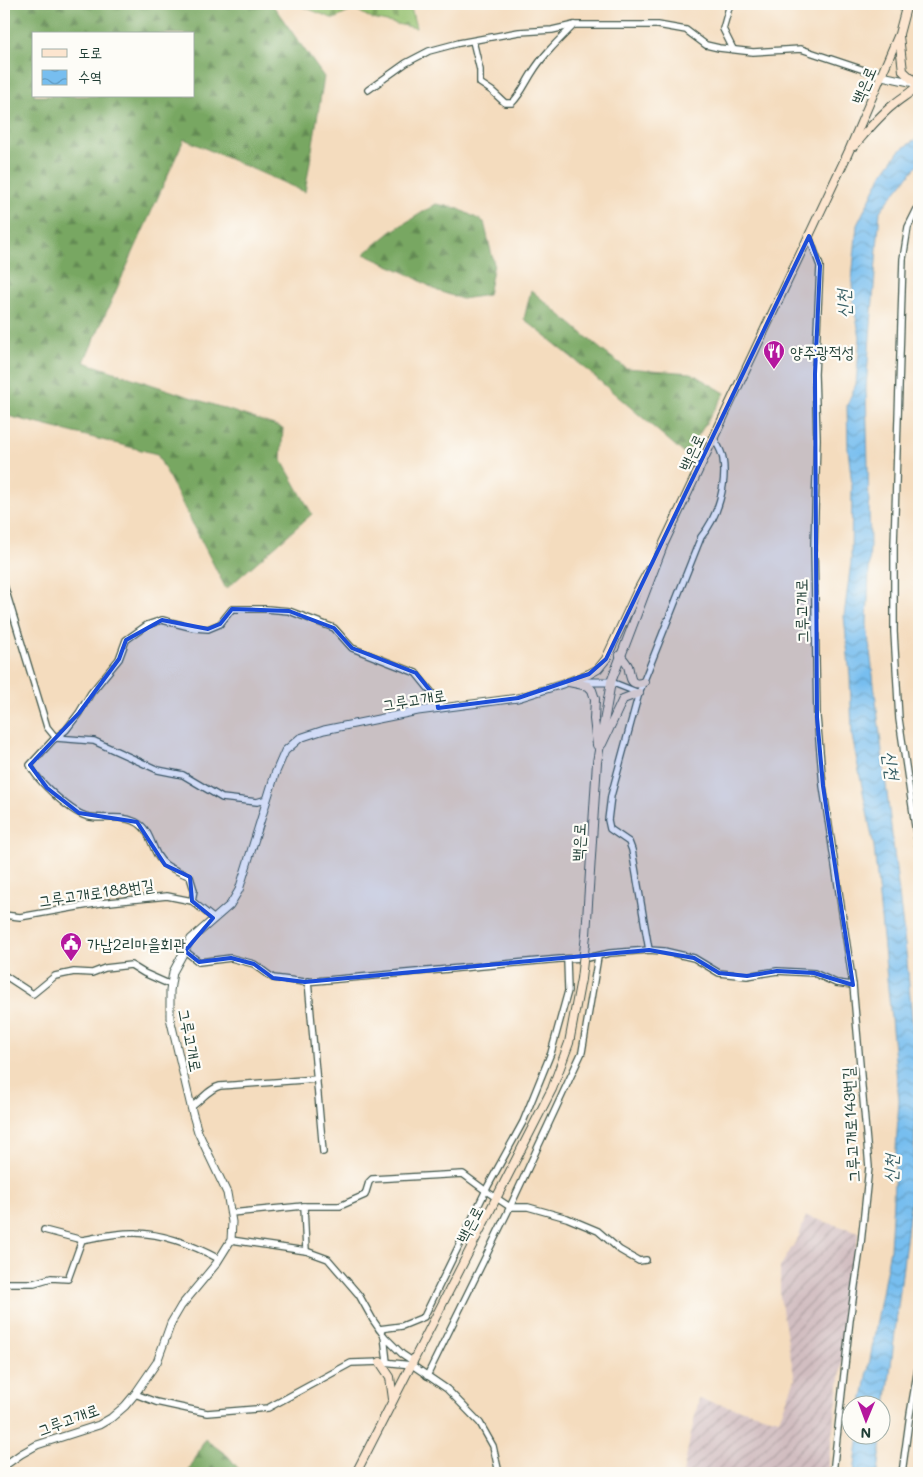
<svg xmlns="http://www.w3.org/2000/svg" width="923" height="1477" font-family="Mali,'Poor Story',sans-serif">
  <defs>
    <pattern id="industrial-furrows" width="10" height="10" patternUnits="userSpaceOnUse" patternTransform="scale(1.25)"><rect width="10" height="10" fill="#d2bec1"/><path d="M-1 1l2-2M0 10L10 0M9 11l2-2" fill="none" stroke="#aa9c9e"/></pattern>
    <pattern id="forest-firs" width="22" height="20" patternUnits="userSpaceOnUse" patternTransform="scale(1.25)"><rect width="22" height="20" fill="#78a762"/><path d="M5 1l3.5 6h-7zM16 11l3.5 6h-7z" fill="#628952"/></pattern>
    <pattern id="cemetery-stones" width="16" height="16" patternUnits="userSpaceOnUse" patternTransform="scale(1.25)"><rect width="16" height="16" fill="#95c16f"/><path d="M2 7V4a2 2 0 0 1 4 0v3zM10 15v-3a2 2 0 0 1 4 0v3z" fill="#799e5c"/></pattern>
    <pattern id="water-waves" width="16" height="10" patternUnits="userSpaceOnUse" patternTransform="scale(1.25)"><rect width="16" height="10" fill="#77beef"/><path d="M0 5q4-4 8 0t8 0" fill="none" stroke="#619cc2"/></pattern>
  </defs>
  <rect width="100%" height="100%" fill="#fdfcf7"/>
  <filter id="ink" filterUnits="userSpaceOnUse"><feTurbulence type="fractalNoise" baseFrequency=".02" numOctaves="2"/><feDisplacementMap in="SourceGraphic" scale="10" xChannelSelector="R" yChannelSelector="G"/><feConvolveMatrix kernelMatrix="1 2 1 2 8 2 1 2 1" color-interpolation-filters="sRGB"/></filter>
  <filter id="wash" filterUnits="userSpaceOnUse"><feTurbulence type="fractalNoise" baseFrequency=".0096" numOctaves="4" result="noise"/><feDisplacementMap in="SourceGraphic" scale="20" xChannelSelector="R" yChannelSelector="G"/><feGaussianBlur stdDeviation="1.12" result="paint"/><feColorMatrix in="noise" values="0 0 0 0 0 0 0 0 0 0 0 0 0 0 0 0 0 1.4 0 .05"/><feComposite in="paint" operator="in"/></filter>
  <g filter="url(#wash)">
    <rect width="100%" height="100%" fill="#f4dcbe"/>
    <polygon fill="url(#industrial-furrows)" points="806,1216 859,1232 850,1286 844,1348 827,1473 683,1473 690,1438 699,1399 779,1419 795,1379 789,1349 780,1297 780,1267 799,1236"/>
    <g fill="url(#forest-firs)" stroke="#4c724b" fill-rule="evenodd">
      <path d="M4,4h268l52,73 -19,115 -121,-53 -100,223 199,66 -2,31 31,55 -86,75 -69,-135 -153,-39zM34,34h160v62h-160z"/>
      <polygon points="436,204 457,208 484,222 494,264 488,295 462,299 438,291 408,274 364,254 392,231"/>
      <polygon points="531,290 603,351 626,368 691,373 725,393 686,455 580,364 524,319"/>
      <polygon points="205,1439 228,1456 242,1473 188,1473"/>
    </g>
    <polygon fill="url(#cemetery-stones)" stroke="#5a7f52" points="296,4 410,4 416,28 372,19 355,9 334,19"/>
    <polygon fill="url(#water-waves)" stroke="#4b7e92" points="919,137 919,163 880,211 866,388 870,544 867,625 907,961 917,1077 913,1183 878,1473 854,1473 859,1435 880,1434 880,1404 862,1404 890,1249 899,1100 874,847 852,736 850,676 844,616 851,562 852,485 848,449 847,405 856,384 860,337 853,303 852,280 857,225 881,176 899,151"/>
  </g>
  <g filter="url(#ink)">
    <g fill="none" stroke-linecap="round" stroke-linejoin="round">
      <g stroke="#3f5549" stroke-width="8">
        <g id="minor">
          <polyline points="730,4 723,29 733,49"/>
          <path d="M473,41l7,29v13l12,8 13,12h7c9,-9 13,-19 20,-30 11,-18 27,-33 42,-48"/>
          <polyline points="368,90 406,63 429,51 459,43 519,32 552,30 574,25 658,25 686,30 706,45 719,48 753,52 801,49 882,76"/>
          <polyline points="919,205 908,227 903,259 894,546 894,632 899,719 919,853"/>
          <polyline points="809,236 820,266 815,374 817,439 814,548 817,717 823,786 853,985 869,1167 861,1243 850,1320 833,1473"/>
          <polyline points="4,585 47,727 56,738 94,741 158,770 183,775 222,798 257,802 267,799"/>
          <polyline points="611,682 639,693"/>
          <path d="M192,901l2,-11 -4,-13c-7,-4 -17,-7 -24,-12 -15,-10 -13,-35 -30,-43 -18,-8 -30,-2 -46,-5 -17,-2 -53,-36 -60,-52l23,-25 13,-10 13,-17 12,-20 28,-34 7,-19 21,-15 15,-5 32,8 14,1 12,-5 12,-15h34l23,2 45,17 18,20 64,25 21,26 1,9"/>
          <polyline points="4,915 20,917 100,903 167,896 192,901 213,918"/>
          <path d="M649,950l-17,-100 -3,-8 -19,-13 -2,-9 3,-24 28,-103 62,-156c17,-20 26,-53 22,-78 -1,-8 -6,-15 -10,-22"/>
          <polyline points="185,951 199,962 231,958 254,964 273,978 305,982 560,959 587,958 610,953 649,950 664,951 694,958 719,973 747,976 777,971 814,973 836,983 853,985"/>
          <polyline points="4,975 33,994 55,976 74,972 92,973 105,968 131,965 144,973 171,985"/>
          <polyline points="308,981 323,1152"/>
          <path d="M191,1107c11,-7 17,-18 29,-21l97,-7"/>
          <polyline points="304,1206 306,1251"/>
          <polyline points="231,1213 304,1206 340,1206 365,1195 369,1182 372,1179 463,1174 486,1191 510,1207 528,1207 567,1218 598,1231 620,1250 639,1261 646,1260"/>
          <polyline points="44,1230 82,1240"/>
          <polyline points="231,1240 306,1251 328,1259 359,1295 373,1320 384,1336 402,1354 414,1362"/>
          <path d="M4,1283h30l17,-5 17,1 14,-39c17,-3 36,-8 54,-7 30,1 57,12 83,26"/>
          <polyline points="379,1329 402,1326 424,1317 488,1186 523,1122 551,1053 568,991 567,959"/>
          <polyline points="384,1336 387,1362"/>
          <polyline points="427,1376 510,1207 582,1052 598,957"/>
          <polyline points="135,1394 156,1402 207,1413 268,1408 351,1363 383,1362 412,1365 447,1389 480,1423 493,1446 499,1473"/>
          <polyline points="902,1473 910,1414 919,1362"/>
        </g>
      </g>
      <g stroke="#3f5549" stroke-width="9">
        <g id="tertiary">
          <polyline points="882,76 919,84"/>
          <polyline points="4,1466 21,1454 37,1445 99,1425 111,1418 125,1406 135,1394 157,1362 171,1323 181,1306 216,1264 231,1240 232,1222 227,1193 198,1132 193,1115 170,1018 170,991 173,972 191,939 230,905 239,890 275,774 285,751 300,738 324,730 418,711 518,698 569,682 611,682"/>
        </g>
      </g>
      <g stroke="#3f5549" stroke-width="10">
        <g id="secondary">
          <path d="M854,146c13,-15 24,-29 39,-41 9,-8 17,-11 25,-20l-15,-14 -4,-35"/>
          <path d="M620,655c2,3 6,7 8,11 3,8 0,22 16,16"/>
          <polyline points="569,682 589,674 598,669 606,659 637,592 650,568"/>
          <polyline points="569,682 588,686 592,690 595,699 594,719 597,745"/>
          <polyline points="602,744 623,699 639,693"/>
          <polyline points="586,935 597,762 611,682 664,543 848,153 899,34 907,4"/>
          <polyline points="380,1362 390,1377 393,1399"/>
          <polyline points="356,1473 552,1089 569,1043 581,979"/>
        </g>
      </g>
      <use href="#minor" stroke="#fff" stroke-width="5.5"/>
      <use href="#tertiary" stroke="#fff" stroke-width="7"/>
      <use href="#secondary" stroke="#fce5cf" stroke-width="8"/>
      <g stroke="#3f5549" stroke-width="10" stroke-linecap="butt">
        <polyline id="secondary-bridge" points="581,979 586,935"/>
      </g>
      <use href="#secondary-bridge" stroke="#fce5cf" stroke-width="8"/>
    </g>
  </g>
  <path fill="#1d4ed8" fill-opacity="0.2" stroke="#1d4ed8" stroke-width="4" stroke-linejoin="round" d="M809,236l11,30 -5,108 2,343 6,69 30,199 -39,-12 -37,-2 -30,5 -28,-3 -25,-15 -45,-8 -344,32 -32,-4 -19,-14 -23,-6 -32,4 -14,-11 28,-33 -21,-17 -2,-24 -25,-12 -28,-43 -58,-9 -32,-25 -17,-23 49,-52 40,-54 7,-19 36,-20 46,9 12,-5 12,-15 57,2 45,17 18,20 64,25 21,26 1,9 80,-10 71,-24 17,-15z"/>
  <defs>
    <g id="restaurant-pin" transform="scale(1.125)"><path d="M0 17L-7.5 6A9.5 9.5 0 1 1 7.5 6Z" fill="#b5179e" stroke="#fdfcf7"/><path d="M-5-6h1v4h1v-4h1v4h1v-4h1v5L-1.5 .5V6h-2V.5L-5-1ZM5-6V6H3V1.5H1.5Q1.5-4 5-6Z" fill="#fff"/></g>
    <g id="civic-pin" transform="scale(1.125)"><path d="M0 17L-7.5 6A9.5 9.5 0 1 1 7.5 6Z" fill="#b5179e" stroke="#fdfcf7"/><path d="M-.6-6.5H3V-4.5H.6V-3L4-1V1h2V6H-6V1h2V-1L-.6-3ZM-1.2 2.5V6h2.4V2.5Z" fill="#fff"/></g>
  </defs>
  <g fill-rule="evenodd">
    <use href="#restaurant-pin" x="774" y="351"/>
    <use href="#civic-pin" x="71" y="943"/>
  </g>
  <g text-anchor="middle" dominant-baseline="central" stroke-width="4.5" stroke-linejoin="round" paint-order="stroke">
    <g font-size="16" fill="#1f3d34" stroke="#fdfcf7">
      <text transform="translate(863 85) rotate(-67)">백은로</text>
      <text transform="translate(691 452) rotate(-65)">백은로</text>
      <text transform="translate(801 611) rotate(-91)">그루고개로</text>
      <text transform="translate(414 699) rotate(-9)">그루고개로</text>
      <text transform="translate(578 842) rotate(-87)">백은로</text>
      <text transform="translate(96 892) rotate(-8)">그루고개로188번길</text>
      <text transform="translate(191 1040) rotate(79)">그루고개로</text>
      <text transform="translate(850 1125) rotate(-93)">그루고개로143번길</text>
      <text transform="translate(469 1224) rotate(-63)">백은로</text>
      <text transform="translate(68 1419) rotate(-20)">그루고개로</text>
    </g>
    <g font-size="16" fill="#1f3d34" stroke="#fdfcf7" text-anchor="start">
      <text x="790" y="351">양주광적성</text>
      <text x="87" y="943">가납2리마을회관</text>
    </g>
    <g font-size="18" font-style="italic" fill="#355d63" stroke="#fdfcf7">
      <text transform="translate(843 304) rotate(-92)">신천</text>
      <text transform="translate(892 765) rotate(82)">신천</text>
      <text transform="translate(890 1169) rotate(-87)">신천</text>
    </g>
  </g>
  <rect width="923" height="1477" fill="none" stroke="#fdfcf7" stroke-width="20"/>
  <rect x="32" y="32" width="162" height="65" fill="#fdfcf7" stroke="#a4b0a9"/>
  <rect x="42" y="49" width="25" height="8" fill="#fce5cf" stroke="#a4b0a9"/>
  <text x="78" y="58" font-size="15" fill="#1f3d34">도로</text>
  <rect x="42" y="70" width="25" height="15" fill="url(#water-waves)" stroke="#a4b0a9"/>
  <text x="78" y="82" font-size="15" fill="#1f3d34">수역</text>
  <g transform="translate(866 1420) rotate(181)"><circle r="24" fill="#fdfcf7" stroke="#a4b0a9"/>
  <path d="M0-4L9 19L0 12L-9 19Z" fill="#b5179e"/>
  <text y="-8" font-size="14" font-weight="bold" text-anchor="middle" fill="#1f3d34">N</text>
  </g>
</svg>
